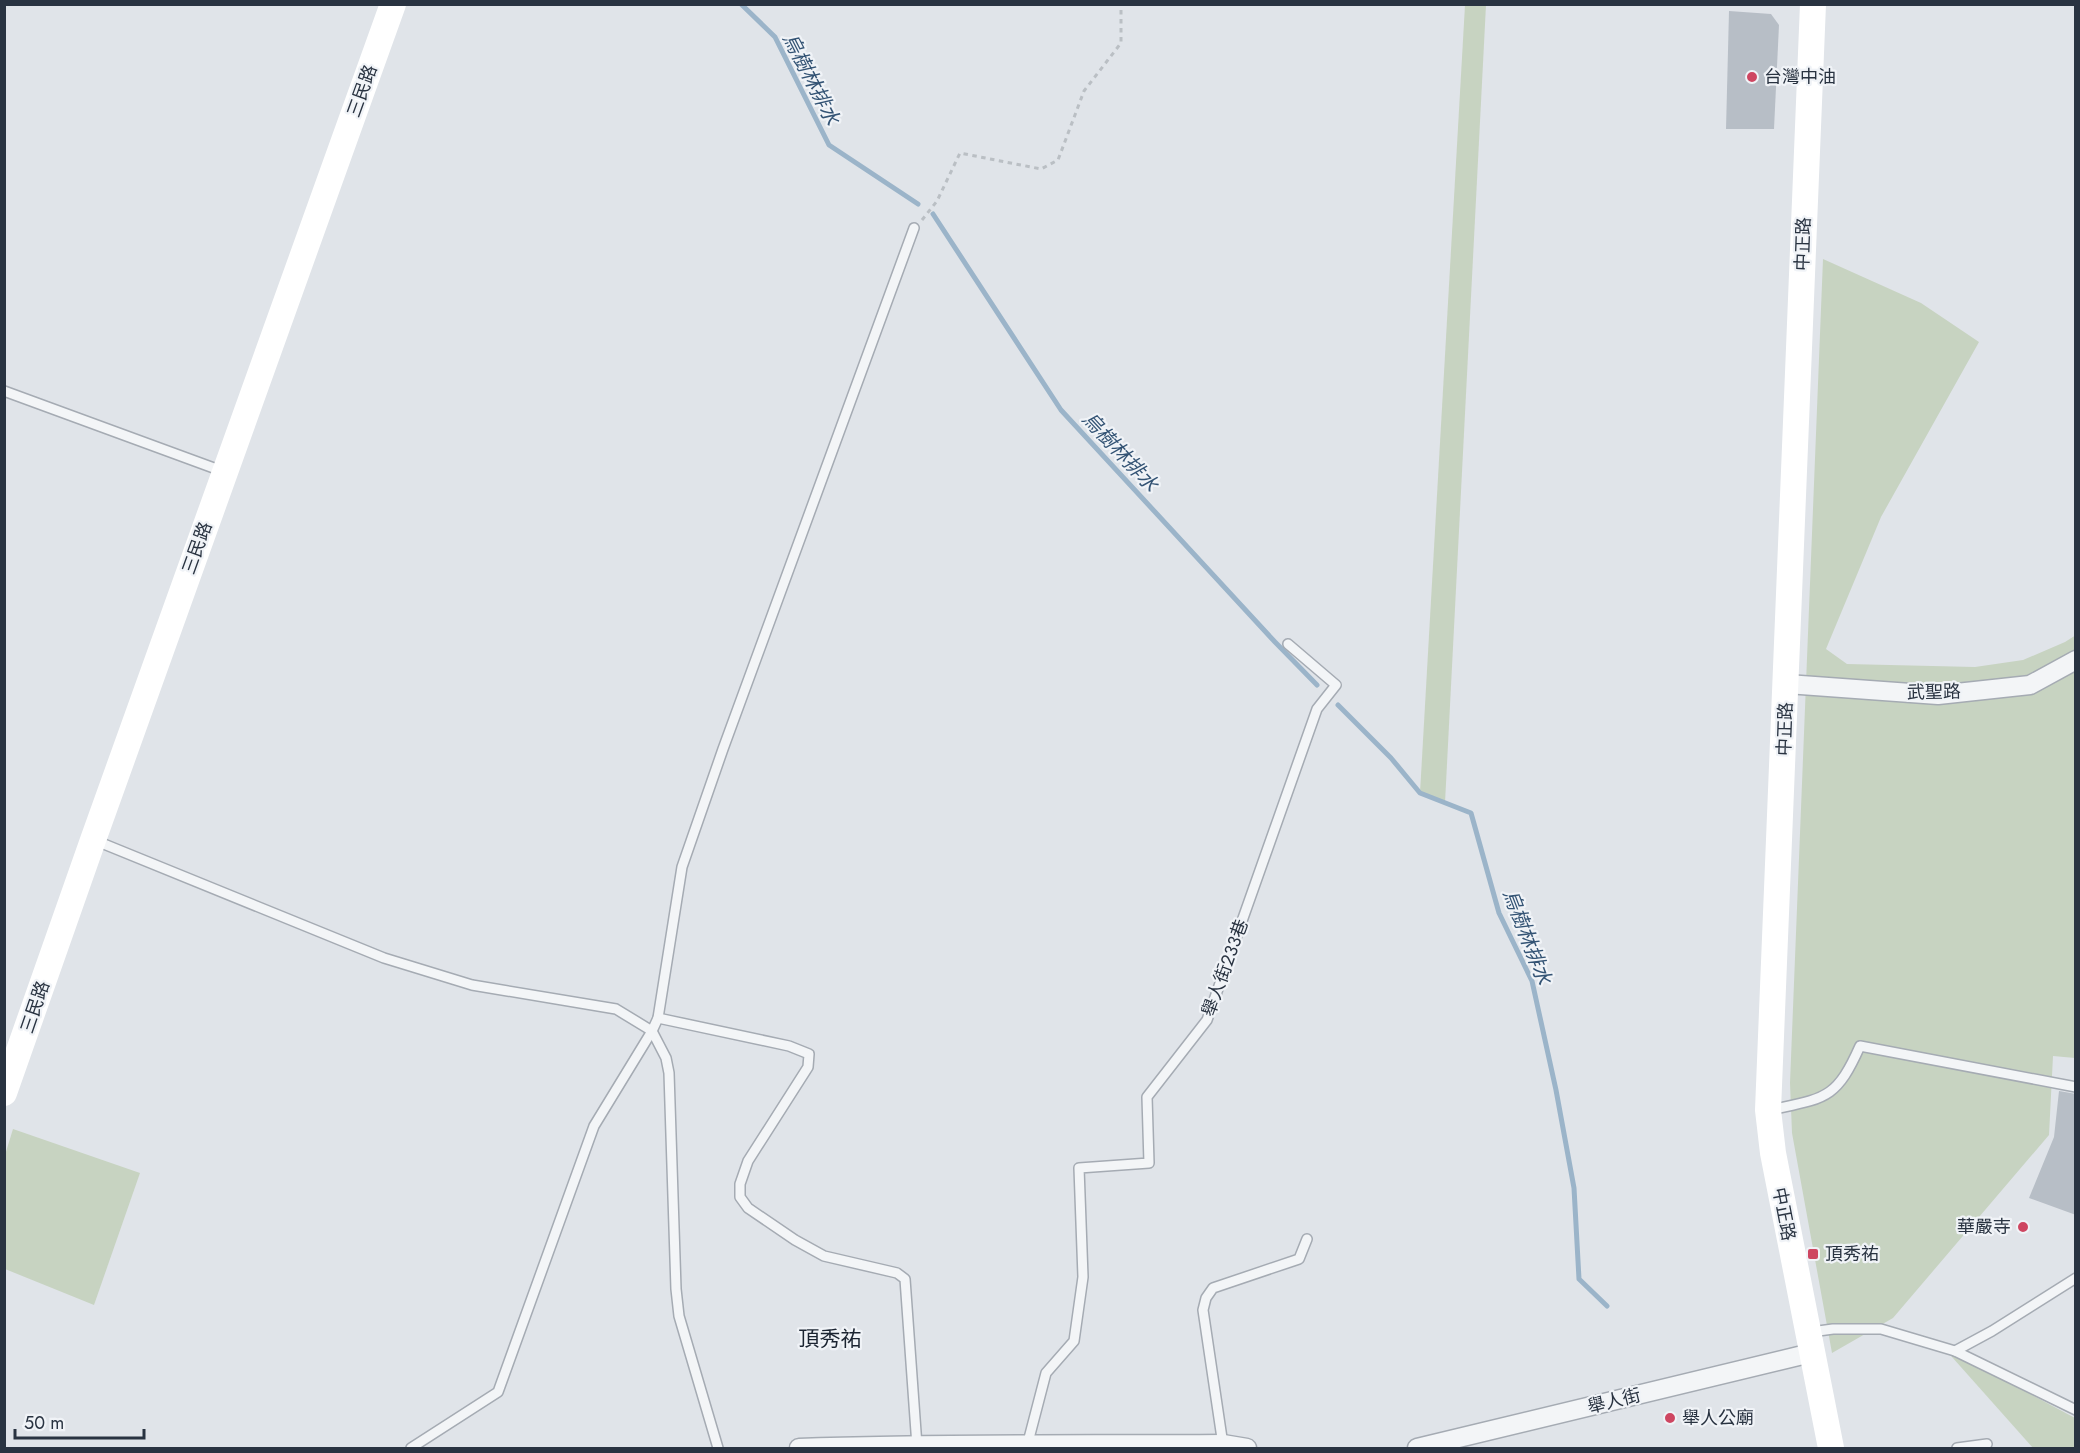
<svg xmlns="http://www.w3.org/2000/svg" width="2080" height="1453" font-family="Jost,'Noto Sans TC',sans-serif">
  <rect width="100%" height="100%" fill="#e0e4e9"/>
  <g fill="#c7d3c1">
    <polygon points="1465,5 1486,5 1445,803 1420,793"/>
    <polygon points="1823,259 1921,303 1979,342 1881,517 1826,649 1847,664 1975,667 2023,660 2065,642 2076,635 2075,1058 2053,1056 2049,1135 1893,1318 1832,1353 1792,1133 1790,1083"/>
    <polygon points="13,1129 140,1173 94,1305 5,1269 5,1155"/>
    <polygon points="1944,1348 2075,1418 2075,1448 2033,1448"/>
  </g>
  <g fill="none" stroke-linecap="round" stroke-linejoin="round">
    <g stroke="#9bb4c9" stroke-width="5">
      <polyline points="741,4 775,37 829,145 918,204"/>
      <polyline points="933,214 1061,410 1275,642 1317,685"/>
      <polyline points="1338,705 1391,758 1420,793 1471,813 1499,913 1532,981 1556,1090 1574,1188 1579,1279 1607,1306"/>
    </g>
  </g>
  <g fill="#b7bec6">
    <polygon points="1729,11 1771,14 1779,25 1774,129 1726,129"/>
    <polygon points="2059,1091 2076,1094 2076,1215 2029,1198 2054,1137"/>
  </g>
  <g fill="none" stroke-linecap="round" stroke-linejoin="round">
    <g stroke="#a5abb3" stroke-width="12">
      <g id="service">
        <polyline points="4,391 222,471"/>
        <polyline points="94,840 384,958 472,985 616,1009 652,1031 666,1058 669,1073 676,1289 679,1316 718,1448"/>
        <polyline points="658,1018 789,1046 809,1054 808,1067 748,1161 740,1184 740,1197 748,1208 795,1240 824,1256 897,1273 905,1279 917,1446"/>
        <path d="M1770,1110c55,-12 66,-10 90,-64l216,41"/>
        <polyline points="2076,1278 1992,1331 1955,1351 2076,1410"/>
        <polyline points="1811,1332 1833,1329 1881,1329 1955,1351"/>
        <polyline points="1223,1445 1203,1310 1206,1298 1213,1288 1299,1259 1307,1239"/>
        <polyline points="1027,1446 1046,1373 1074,1341 1083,1277 1079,1168 1149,1163 1147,1097 1207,1020 1317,709 1336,685 1288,644"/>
        <polyline points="411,1448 498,1392 594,1126 652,1031 658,1018 682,867 723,749 914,228"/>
        <polyline points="1957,1448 1987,1444"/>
      </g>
    </g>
    <g stroke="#a5abb3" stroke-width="21">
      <g id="minor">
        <polyline points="1787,684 1938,695 2030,685 2076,660"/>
        <path d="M799,1448c141,-5 283,-3 424,-4l24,4"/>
        <polyline points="1417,1448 1811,1353"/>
      </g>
    </g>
    <polyline stroke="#babfc4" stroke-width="3" stroke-dasharray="4.5 4.5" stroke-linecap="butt" points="922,220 937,201 960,153 1041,169 1058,160 1084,91 1121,43 1121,4"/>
    <use href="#service" stroke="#f3f5f7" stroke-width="9"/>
    <use href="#minor" stroke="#f3f5f7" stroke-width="18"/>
    <g stroke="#fff" stroke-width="26">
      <polyline points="1813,4 1768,1110 1773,1153 1831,1448"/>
      <polyline points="4,1093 93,840 393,4"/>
    </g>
  </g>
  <g fill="#ce4661" stroke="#f0f3f7" stroke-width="2">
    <circle cx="1752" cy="77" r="6"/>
    <circle cx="2023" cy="1227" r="6"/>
    <rect x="1807" y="1248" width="12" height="12" rx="3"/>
    <circle cx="1670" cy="1418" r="6"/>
  </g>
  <g text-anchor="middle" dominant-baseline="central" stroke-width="4.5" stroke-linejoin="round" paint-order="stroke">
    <g font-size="18" fill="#293341" stroke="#f0f3f7" text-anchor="start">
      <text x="1764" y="77">台灣中油</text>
      <text x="2011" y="1227" text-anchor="end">華嚴寺</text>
      <text x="1825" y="1254">頂秀祐</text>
      <text x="1682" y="1418">舉人公廟</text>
    </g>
    <g font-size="18" fill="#293341" stroke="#f0f3f7">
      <text transform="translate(362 91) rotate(-70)">三民路</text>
      <text transform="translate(1803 244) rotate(-88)">中正路</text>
      <text transform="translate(197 548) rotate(-70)">三民路</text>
      <text transform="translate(1934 692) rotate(-1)">武聖路</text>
      <text transform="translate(1785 729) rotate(-88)">中正路</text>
      <text transform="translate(1225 968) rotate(-70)">舉人街233巷</text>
      <text transform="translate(35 1007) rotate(-71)">三民路</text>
      <text transform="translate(1784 1214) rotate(79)">中正路</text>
      <text transform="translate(1614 1401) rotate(-14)">舉人街</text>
    </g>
    <g font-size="20" font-style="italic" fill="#335374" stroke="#f0f3f7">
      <text transform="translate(811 79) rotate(63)">烏樹林排水</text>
      <text transform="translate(1120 452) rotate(47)">烏樹林排水</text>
      <text transform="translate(1527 937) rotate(69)">烏樹林排水</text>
    </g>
    <g font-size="21" fill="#1b2431" stroke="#f0f3f7">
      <text x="830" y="1339">頂秀祐</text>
    </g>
  </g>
  <rect width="2080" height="1453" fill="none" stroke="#293341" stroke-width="12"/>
  <path d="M15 1429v9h129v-9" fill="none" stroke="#293341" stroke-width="3"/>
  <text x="24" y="1429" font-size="18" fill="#293341" stroke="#f0f3f7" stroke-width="4.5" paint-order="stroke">50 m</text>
</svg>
